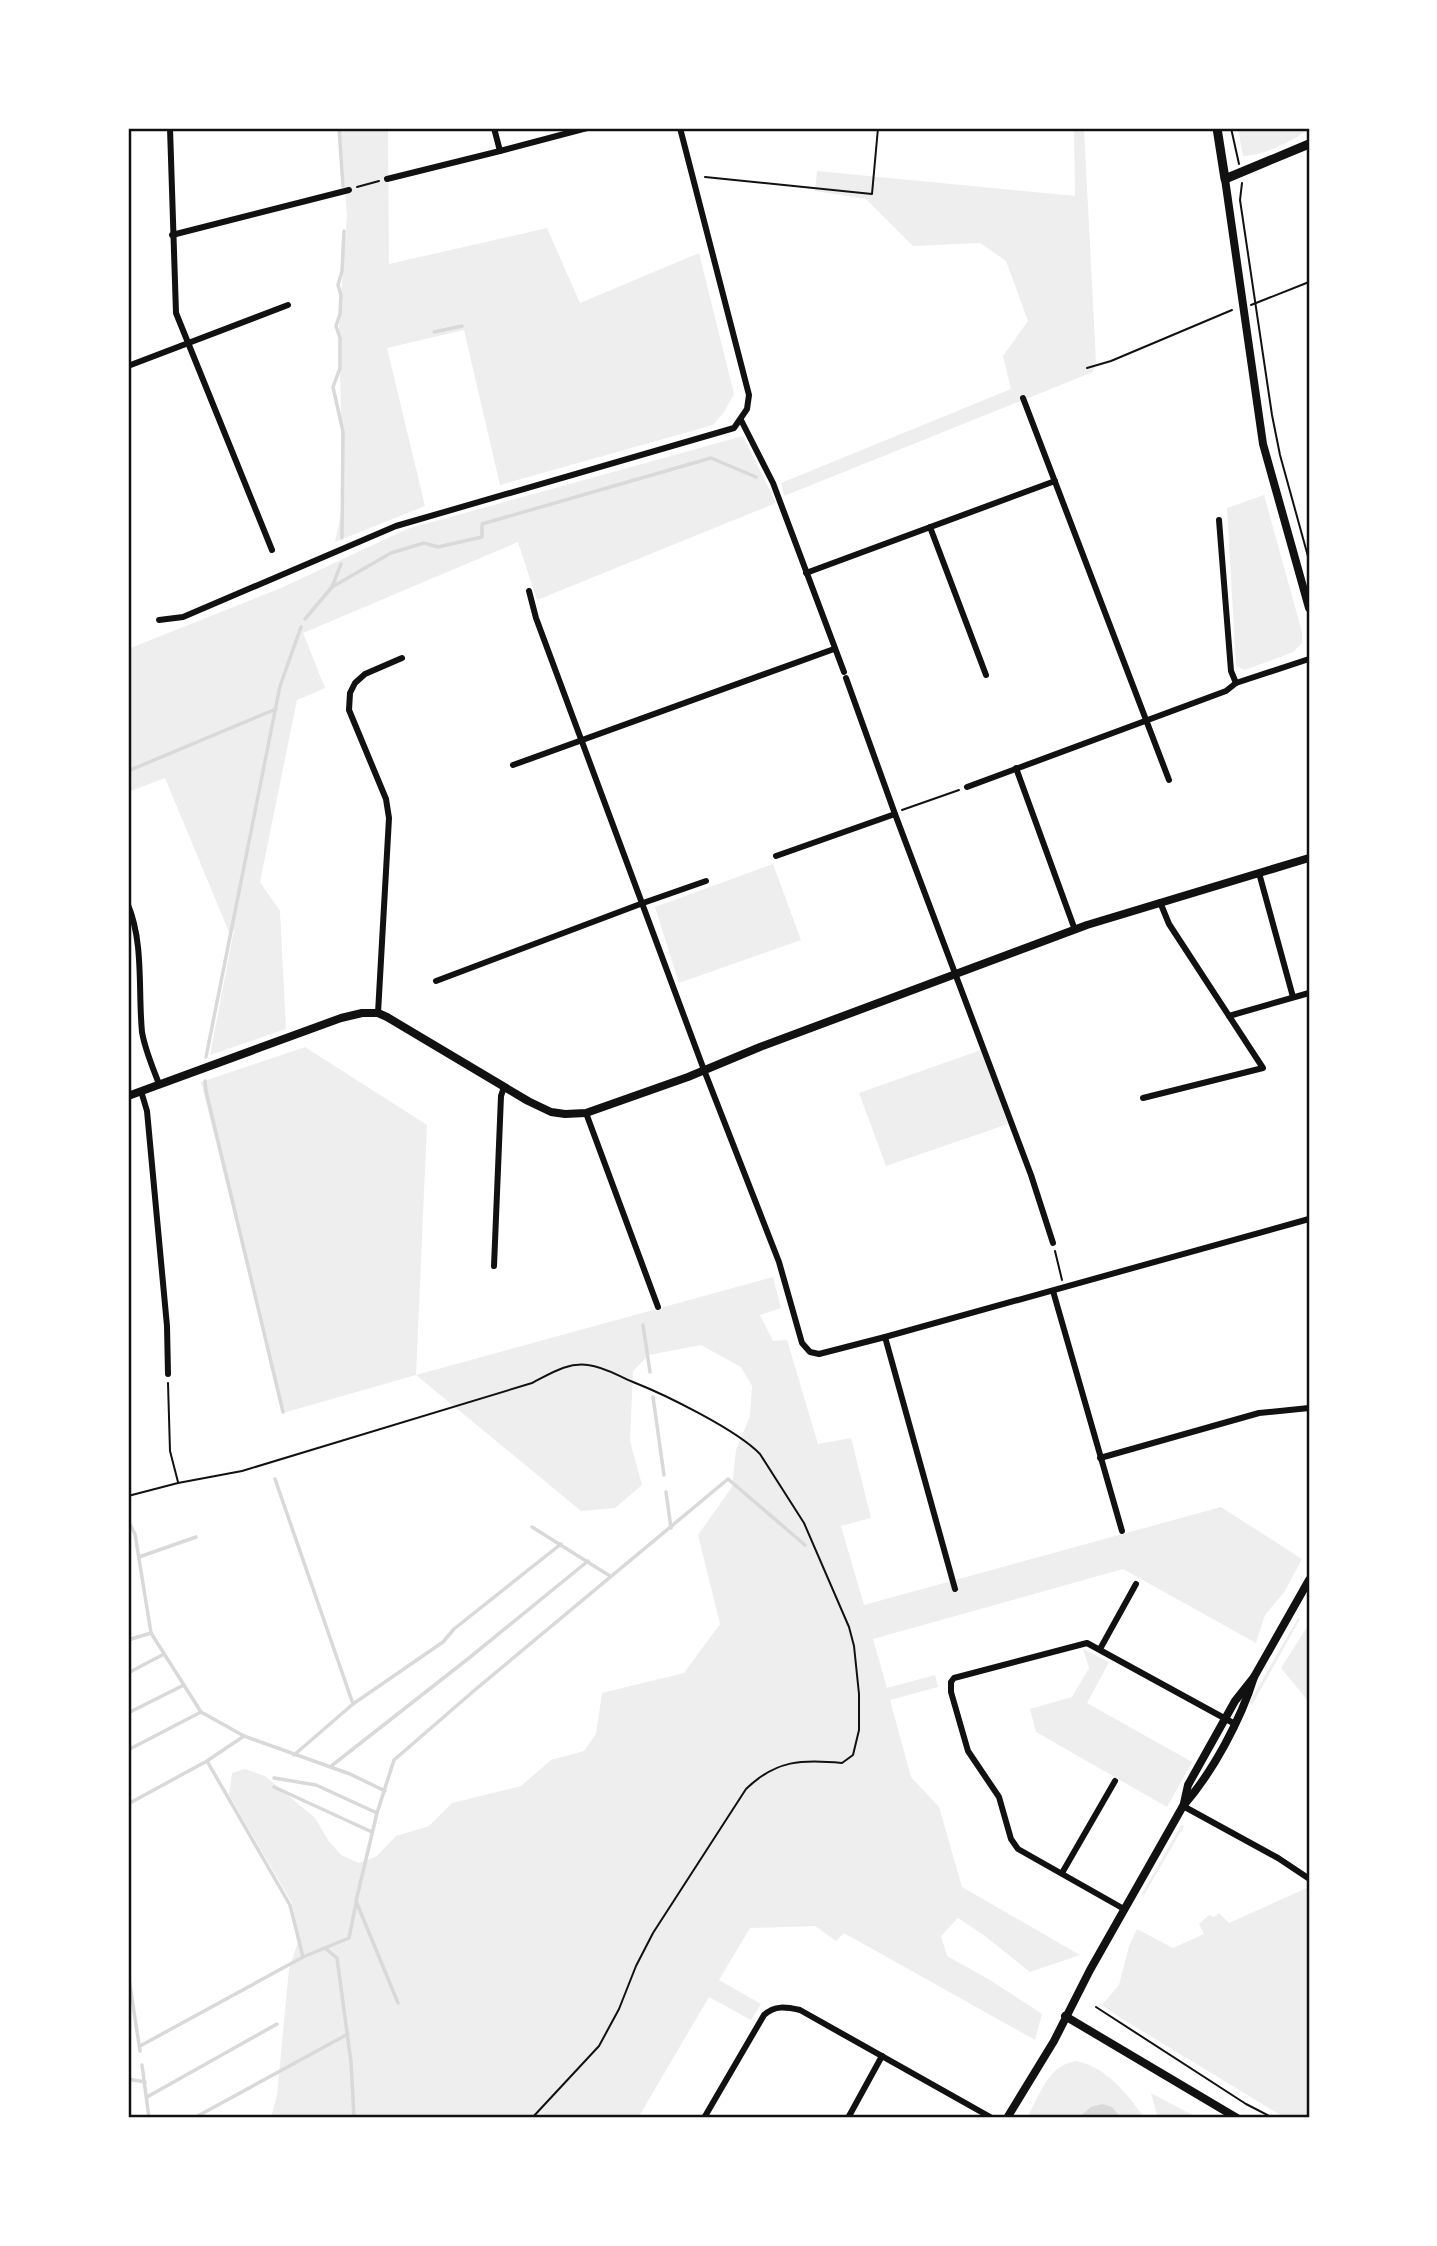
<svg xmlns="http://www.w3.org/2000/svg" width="1437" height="2246" font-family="'Roboto Condensed',sans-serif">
  <rect width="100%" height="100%" fill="#fff"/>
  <g fill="#eee">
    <polygon points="340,128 388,128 389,264 547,228 580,303 699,253 734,394 724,412 713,425 500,485 464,330 387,348 425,506 335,542 343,505 339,324 347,215"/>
    <polygon points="1074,128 1084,128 1096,362 1093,372 784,496 781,483 1011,389 1003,356 1028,321 1006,261 980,243 913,246 866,199 815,191 817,171 1075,196"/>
    <path d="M1238,128h71v1c-17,12 -45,27 -66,27z"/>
    <polygon points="743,436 776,503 537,600 518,542 303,633 325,688 297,700 260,882 280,911 286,1029 210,1055 234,930 229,932 165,778 128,792 128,649 281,588 407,529"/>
    <polygon points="1264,495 1302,632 1302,643 1293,652 1245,670 1236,666 1227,508"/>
    <polygon points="773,864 801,940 679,983 655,907"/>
    <polygon points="305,1047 427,1125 416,1375 773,1277 781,1308 760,1315 773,1341 787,1340 818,1444 851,1438 871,1518 841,1526 864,1605 1221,1507 1302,1559 1285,1591 1265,1615 1256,1643 1123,1569 873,1639 887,1688 935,1675 938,1687 890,1700 911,1777 939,1807 962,1887 1080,1955 1030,1972 985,1936 958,1918 941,1936 947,1956 990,1980 1042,2014 1035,2040 844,1933 836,1941 815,1926 750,1928 719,1980 761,2004 751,2020 709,1997 638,2118 271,2118 277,2095 289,1969 299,1939 292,1903 229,1795 232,1773 245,1769 265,1776 315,1818 328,1840 341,1855 359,1863 377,1856 396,1836 429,1826 452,1803 521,1786 551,1760 584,1751 596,1734 602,1693 684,1673 720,1624 698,1535 732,1487 736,1450 750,1416 752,1386 741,1367 701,1345 649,1355 633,1371 630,1441 642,1485 615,1508 581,1511 416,1375 283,1413 201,1082"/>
    <polygon points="981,1050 1008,1124 886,1166 859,1093"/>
    <polygon points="1298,1618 1300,1619 1252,1705 1249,1703"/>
    <polygon points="1309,1624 1309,1702 1281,1668"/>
    <polygon points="1083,1649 1109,1662 1087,1703 1192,1762 1167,1807 1036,1732 1030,1709 1072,1697 1089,1668"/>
    <polygon points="1181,1825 1184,1826 1144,1895 1142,1894"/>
    <polygon points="1309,1887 1309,2118 1288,2118 1277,2113 1111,2012 1102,2005 1119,1985 1129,1946 1137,1929 1173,1948 1204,1934 1199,1924 1209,1915 1214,1917 1219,1913 1229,1923"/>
    <path d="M1076,2061c29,5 53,34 68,57h-117c13,-23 21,-53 49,-57z"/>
    <polygon points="1151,2093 1198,2118 1158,2118"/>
  </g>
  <polygon fill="#d9d9d9" points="1102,2104 1112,2107 1121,2118 1078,2118 1091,2107"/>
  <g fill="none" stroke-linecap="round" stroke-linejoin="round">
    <g stroke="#d9d9d9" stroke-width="3.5">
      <polyline points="339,128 343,186"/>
      <polyline points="434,332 462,326"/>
      <polyline points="342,538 343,432 333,387 340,368 340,338 336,326 340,314 341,295 338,285 342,271 344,231"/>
      <polyline points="332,587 391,553 424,543 438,547 482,537 482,524 711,458 756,477"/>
      <polyline points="305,619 332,587 341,564"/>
      <polyline points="128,771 276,709"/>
      <polyline points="206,1057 280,686 301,627"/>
      <polyline points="205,1081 206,1091 283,1412"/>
      <polyline points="643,1325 650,1372"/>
      <polyline points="653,1397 664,1475"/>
      <polyline points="275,1479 353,1704"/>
      <polyline points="666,1492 671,1528"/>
      <polyline points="128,1521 135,1534 151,1633 201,1712 244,1736 350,1774 385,1791"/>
      <polyline points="532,1527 610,1576"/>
      <polyline points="139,1557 196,1537"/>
      <polyline points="128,1640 151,1633"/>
      <polyline points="128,1673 164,1654"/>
      <polyline points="128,1713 184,1685"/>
      <polyline points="128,1750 201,1712"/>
      <polyline points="294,1755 353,1704 443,1642 454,1629 561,1544"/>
      <polyline points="207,1761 290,1905 303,1957"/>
      <polyline points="330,1767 469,1658 588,1561"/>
      <polyline points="274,1778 316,1785 377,1813"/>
      <polyline points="274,1787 372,1832"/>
      <polyline points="128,1804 207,1761 244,1736"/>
      <polyline points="325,1948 337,1958 351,2062 354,2118"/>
      <polyline points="128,1972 140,2051"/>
      <polyline points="398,2003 356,1901 377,1813 394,1760 476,1689 728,1479 805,1545"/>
      <polyline points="140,2046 303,1957 349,1938 356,1903"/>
      <polyline points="142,2065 149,2118"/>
      <polyline points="128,2079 145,2082"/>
      <polyline points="147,2097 277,2024"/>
      <polyline points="194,2118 348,2034"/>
    </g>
    <g stroke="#111" stroke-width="2">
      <polyline points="1231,128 1239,164"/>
      <polyline points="705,177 872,194 878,128"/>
      <polyline points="1242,183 1240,200 1272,415 1280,455 1309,560"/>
      <polyline points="357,187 379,181"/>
      <polyline points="1251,305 1309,282"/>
      <polyline points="1087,368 1111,361 1232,310"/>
      <polyline points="902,810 959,790"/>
      <polyline points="1055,1251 1062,1280"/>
      <polyline points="168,1383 170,1451 178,1482"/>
      <path d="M128,1496l50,-13 64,-12 290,-88c18,-9 35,-21 56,-18 17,2 30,11 45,17 33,13 104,48 127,72l44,69 45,104 5,19 5,48v36l-6,25 -11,8c-40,-4 -66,-3 -96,26l-93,144 -17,33 -17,43 -20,37 -67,72"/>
      <polyline points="1096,2007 1246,2104 1273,2118"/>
    </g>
    <g stroke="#111" stroke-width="6">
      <polyline points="170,128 176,313 272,550"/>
      <polyline points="494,128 500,151 587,128"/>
      <polyline points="387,179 500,151"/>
      <polyline points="172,235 349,190"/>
      <polyline points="128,366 288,305"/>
      <polyline points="1023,398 1169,780"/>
      <polyline points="741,420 773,483 844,672"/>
      <polyline points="1219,520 1231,671 1236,683"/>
      <polyline points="930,527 986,675"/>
      <polyline points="806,573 1055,481"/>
      <polyline points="529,591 536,618 704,1070 779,1262 802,1343 810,1352 819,1354 885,1337 1309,1219"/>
      <polyline points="159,620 183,617 396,526 734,428 747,409 749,395 680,128"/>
      <polyline points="846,678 895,814 1031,1175 1053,1243"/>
      <polyline points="513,765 834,649"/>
      <polyline points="1016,768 1075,930"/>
      <polyline points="967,787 1226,691 1236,683 1309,659"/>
      <polyline points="776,856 895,814"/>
      <polyline points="1259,873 1293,997"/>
      <path d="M128,905c16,38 10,86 14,127 3,18 11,36 17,52"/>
      <polyline points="436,981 643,903 706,881"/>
      <polyline points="378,1013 389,818 386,799 349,710 350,693 355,683 365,674 402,658"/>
      <polyline points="1229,1016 1309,993"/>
      <polyline points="141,1091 147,1111 167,1326 168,1374"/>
      <polyline points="1143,1098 1263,1068 1169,924 1160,902"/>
      <polyline points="586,1113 658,1307"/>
      <polyline points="494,1266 501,1096 504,1087"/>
      <polyline points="1053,1291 1122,1531"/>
      <polyline points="885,1337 955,1589"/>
      <polyline points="1100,1458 1259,1413 1309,1408"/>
      <polyline points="1100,1649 1136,1584"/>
      <polyline points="1183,1806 1278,1858 1308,1878"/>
      <polyline points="1062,1873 1115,1781"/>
      <polyline points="1124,1909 1018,1849 1011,1839 999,1797 968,1751 951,1692 951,1682 954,1678 1087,1643 1235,1724"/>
      <path d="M704,2118l60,-103c11,-10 22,-8 36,-5l192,108"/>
      <polyline points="848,2118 882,2056"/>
    </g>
    <g stroke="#111" stroke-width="8">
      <polyline points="1225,179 1263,444 1309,608"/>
      <polyline points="128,1096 341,1018 362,1013 378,1013 387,1017 528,1101 551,1112 565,1114 586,1113 688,1077 760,1047 1087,925 1309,858"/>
      <polyline points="1184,1803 1188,1785 1235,1701 1254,1677 1309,1580"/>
      <polyline points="1065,2016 1237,2118"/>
      <path d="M1007,2118l47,-77 36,-71 93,-164c30,-34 58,-87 71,-129"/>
    </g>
    <polyline stroke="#111" stroke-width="9" points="1217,128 1225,179 1309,144"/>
  </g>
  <rect width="1437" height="2246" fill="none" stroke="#ffffff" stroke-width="259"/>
  <rect x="130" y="130" width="1178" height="1986" fill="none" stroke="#111" stroke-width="2.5"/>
</svg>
